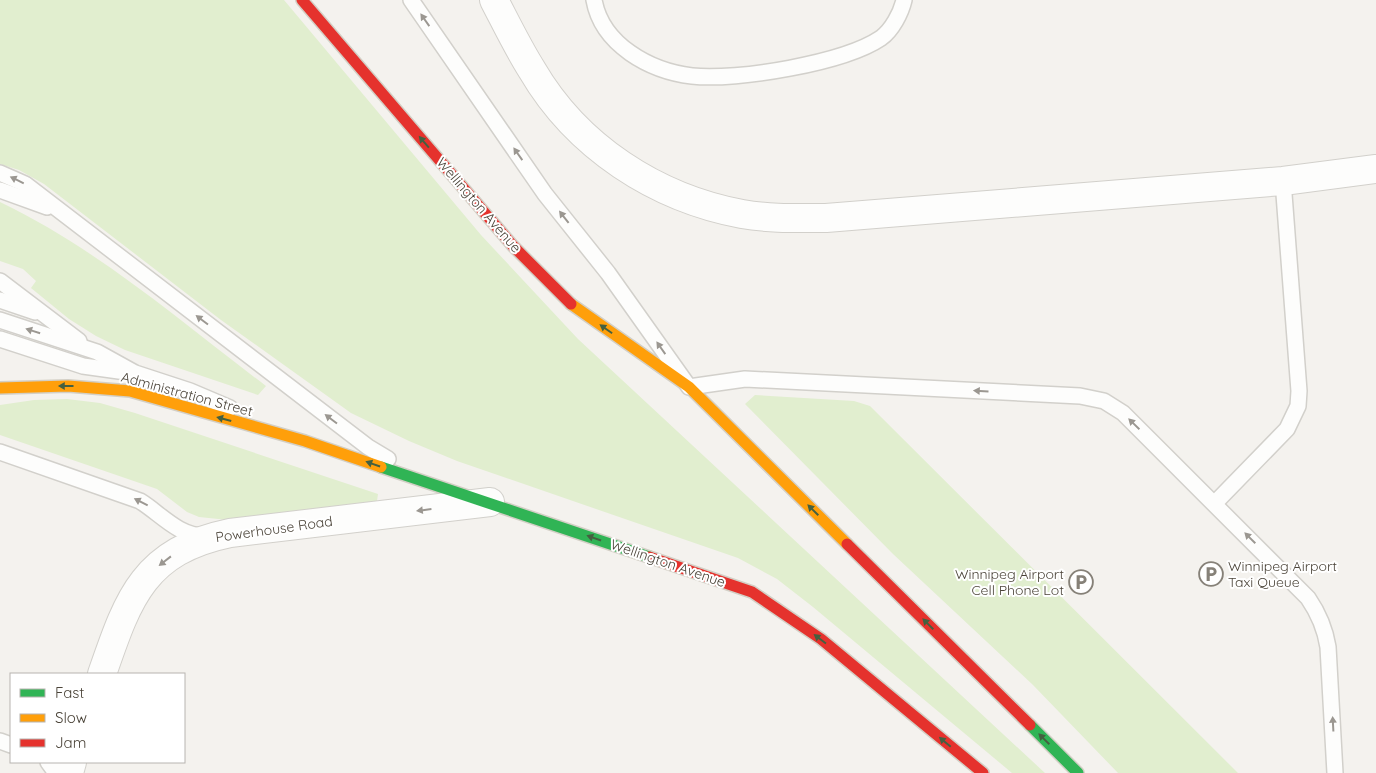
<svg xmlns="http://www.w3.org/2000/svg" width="1376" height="773" font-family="Quicksand,sans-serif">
  <rect width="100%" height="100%" fill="#f4f2ee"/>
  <g fill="#e1eecf">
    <polygon points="0,0 284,0 481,235 578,339 1045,773 1012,773 813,607 777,579 738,558 457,461 409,441 351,413 221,320 44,184 19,170 0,164"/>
    <path d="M0,202c98,47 180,119 266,184l-8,9 -133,-45 -29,-14 -27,-17 -38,-31 5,-7 -13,-12 -23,-8z"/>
    <polygon points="755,395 854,401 870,406 1238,773 1118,773 1033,685 893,554 745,404"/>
    <polygon points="67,399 100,403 135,413 378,494 377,501 228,520 199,517 187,512 157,489 0,435 0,405 34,400"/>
  </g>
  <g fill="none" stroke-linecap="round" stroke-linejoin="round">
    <g stroke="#d2d0cb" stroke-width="18">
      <g id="lane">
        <path d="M411,0l134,194 63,79 81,114 56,-8 335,17 24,5 19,12 185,185c11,16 17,30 20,49l7,126"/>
        <path d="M594,0c8,45 56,71 98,76 45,5 152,-13 189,-38 11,-8 20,-25 23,-38"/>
        <polyline points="0,173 25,184 368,447 388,459"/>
        <polyline points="0,190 47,207"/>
        <polyline points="0,281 79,341"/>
        <polyline points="0,300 35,312"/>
        <polyline points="0,320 97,352 135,373 190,391 230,408"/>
        <polyline points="0,339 83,366 126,372"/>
        <path d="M0,452l140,49c21,13 38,35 65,35"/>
        <polyline points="1215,503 1287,429 1298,406 1299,391 1283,181"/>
        <polyline points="0,741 11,745"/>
        <polyline points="48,762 56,773"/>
      </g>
    </g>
    <g stroke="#d2d0cb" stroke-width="30">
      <g id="street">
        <path d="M494,0c12,23 24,48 38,70 45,77 124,128 210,144 28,5 56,4 84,4l457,-37 93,-12"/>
        <path d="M102,674c26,-75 41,-123 128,-141l260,-31"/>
        <polyline points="69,773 72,762"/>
      </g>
    </g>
    <g stroke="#d3cfc5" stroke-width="14">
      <g id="fast">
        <polyline points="381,467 649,557"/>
        <polyline points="1030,725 1078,773"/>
      </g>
    </g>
    <g stroke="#d3cfc5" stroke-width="14">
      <g id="slow">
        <polyline points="571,304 689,387 847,544"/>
        <polyline points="0,388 68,386 130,391 305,441 381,467"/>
      </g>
    </g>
    <g stroke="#d3cfc5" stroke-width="14">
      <g id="jam">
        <polyline points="302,0 513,246 571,304"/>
        <polyline points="847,544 1030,725"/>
        <polyline points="649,557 752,592 821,639 983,773"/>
      </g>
    </g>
    <use href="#lane" stroke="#fdfdfc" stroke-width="15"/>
    <use href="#street" stroke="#fdfdfc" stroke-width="28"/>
    <use href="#fast" stroke="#30b455" stroke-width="11"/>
    <use href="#slow" stroke="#ff9f0a" stroke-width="11"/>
    <use href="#jam" stroke="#e5322d" stroke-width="11"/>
  </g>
  <defs><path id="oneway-solid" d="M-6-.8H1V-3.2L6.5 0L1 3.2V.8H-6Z" transform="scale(1.25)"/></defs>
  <g fill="#9b9791">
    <use href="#oneway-solid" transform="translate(425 20) rotate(-125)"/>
    <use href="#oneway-solid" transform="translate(518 154) rotate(-125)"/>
    <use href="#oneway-solid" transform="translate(17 180) rotate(-154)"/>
    <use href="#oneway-solid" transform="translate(564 217) rotate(-128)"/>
    <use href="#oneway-solid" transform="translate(202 320) rotate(-143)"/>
    <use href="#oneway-solid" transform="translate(33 331) rotate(-162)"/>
    <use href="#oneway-solid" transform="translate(661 348) rotate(-125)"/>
    <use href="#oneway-solid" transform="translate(981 391) rotate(-177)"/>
    <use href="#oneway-solid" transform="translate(331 419) rotate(-143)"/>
    <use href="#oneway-solid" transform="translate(1134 424) rotate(-136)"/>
    <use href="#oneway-solid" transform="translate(141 502) rotate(-153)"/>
    <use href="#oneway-solid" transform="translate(424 510) rotate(173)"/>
    <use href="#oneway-solid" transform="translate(1250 538) rotate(-135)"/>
    <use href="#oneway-solid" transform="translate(165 561) rotate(142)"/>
    <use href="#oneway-solid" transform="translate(1333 724) rotate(-93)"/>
  </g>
  <g fill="#446040">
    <use href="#oneway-solid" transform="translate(424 142) rotate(-131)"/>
    <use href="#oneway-solid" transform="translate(606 329) rotate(-145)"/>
    <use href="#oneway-solid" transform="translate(66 386) rotate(-180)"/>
    <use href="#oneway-solid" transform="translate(224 419) rotate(-165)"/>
    <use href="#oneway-solid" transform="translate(373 464) rotate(-161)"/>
    <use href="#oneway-solid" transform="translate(813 510) rotate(-135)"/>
    <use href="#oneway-solid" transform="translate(594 538) rotate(-161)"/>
    <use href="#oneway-solid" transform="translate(928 624) rotate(-135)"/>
    <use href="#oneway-solid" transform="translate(820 639) rotate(-143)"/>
    <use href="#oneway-solid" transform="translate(1044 739) rotate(-135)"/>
    <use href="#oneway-solid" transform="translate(945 742) rotate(-140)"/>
  </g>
  <defs>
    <g id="parking-ring" transform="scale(1.25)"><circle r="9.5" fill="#fff" stroke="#868178" stroke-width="1.5"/><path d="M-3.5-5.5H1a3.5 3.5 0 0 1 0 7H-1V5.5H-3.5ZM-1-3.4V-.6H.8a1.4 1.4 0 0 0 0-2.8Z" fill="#868178"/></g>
  </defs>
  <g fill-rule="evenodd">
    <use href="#parking-ring" x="1211" y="574"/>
    <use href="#parking-ring" x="1081" y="582"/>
  </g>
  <g text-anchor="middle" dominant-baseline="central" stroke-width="4" stroke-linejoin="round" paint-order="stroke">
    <g font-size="14" fill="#4b4439" stroke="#fff">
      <text transform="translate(479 205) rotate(49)">Wellington Avenue</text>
      <text transform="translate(187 394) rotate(15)">Administration Street</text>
      <text transform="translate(274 529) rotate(-8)">Powerhouse Road</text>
      <text transform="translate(668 563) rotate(19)">Wellington Avenue</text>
    </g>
    <g font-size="14" fill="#4b4439" stroke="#fff" text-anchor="start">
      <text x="1228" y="566">Winnipeg Airport<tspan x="1228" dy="16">Taxi Queue</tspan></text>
      <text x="1064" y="574" text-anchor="end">Winnipeg Airport<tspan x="1064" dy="16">Cell Phone Lot</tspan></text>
    </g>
  </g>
  <rect x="10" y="673" width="175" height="90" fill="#ffffff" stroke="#b7b4b0"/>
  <rect x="20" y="689" width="25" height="8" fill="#30b455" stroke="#b7b4b0"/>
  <text x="55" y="698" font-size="15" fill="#4b4439">Fast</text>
  <rect x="20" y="714" width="25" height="8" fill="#ff9f0a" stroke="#b7b4b0"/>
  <text x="55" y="723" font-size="15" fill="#4b4439">Slow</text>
  <rect x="20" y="739" width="25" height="8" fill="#e5322d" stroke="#b7b4b0"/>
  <text x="55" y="748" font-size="15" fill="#4b4439">Jam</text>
</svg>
